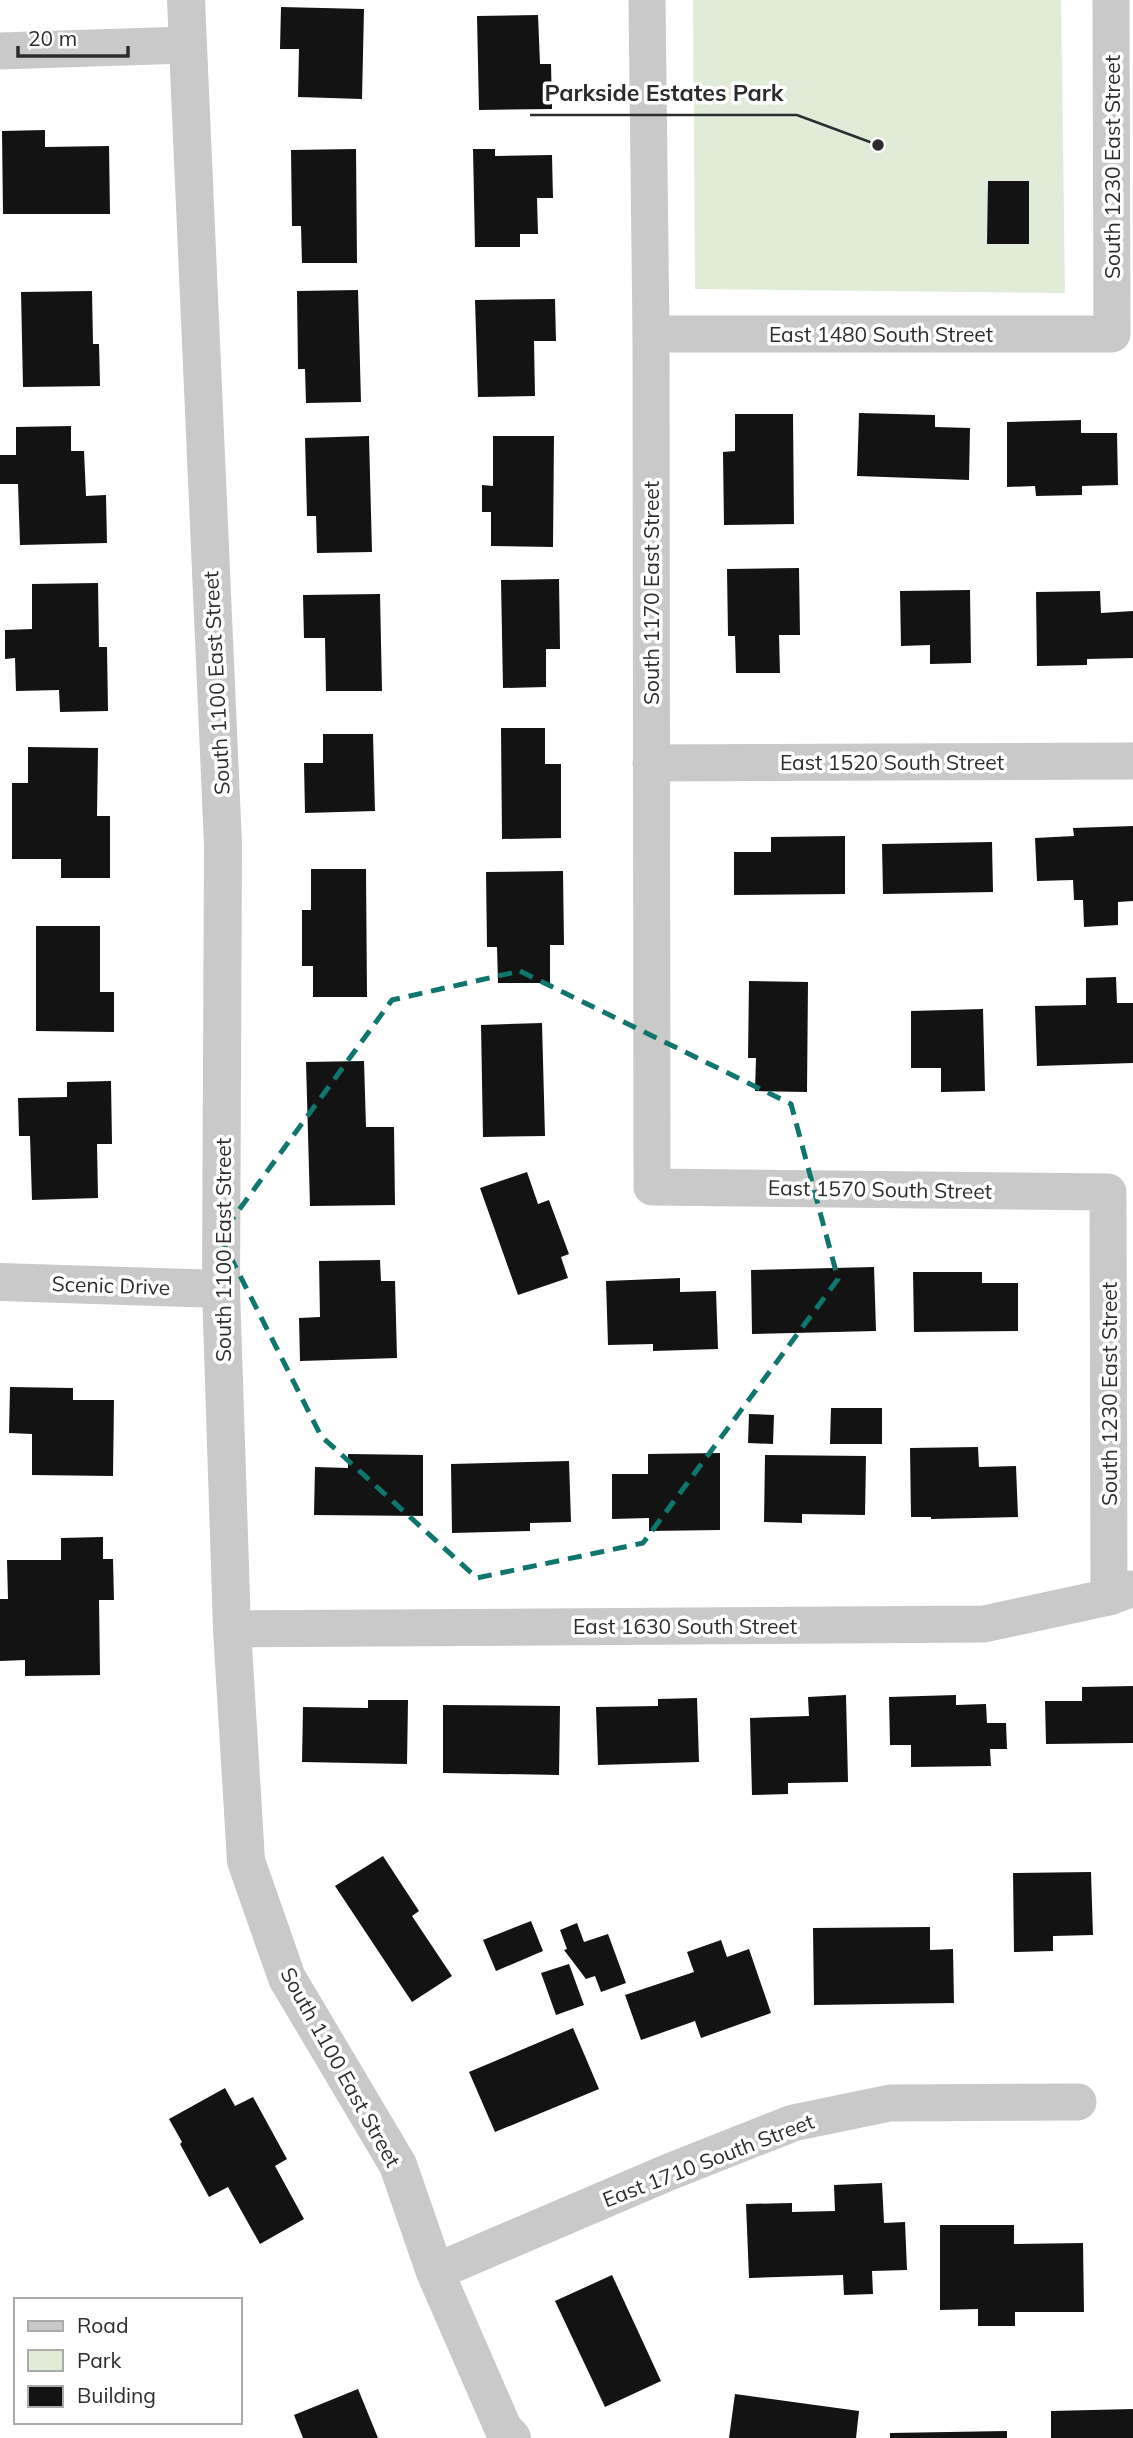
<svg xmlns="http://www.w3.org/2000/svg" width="1133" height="2438" font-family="Mulish,sans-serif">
  <rect width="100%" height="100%" fill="#fff"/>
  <polygon fill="#e0ebd8" points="693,0 1061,0 1065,293 695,289"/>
  <g fill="#131313">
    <polygon points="281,7 364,9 362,99 298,97 299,49 280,49"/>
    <polygon points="538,15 540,64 551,64 552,109 479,110 477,16"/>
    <polygon points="45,130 45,147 109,146 110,214 3,214 2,131"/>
    <polygon points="356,149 357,263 302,263 301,226 292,226 291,150"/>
    <polygon points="473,149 495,149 495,156 552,155 553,198 537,198 538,234 520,234 520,247 475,247"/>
    <polygon points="988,181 1029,181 1029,244 987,244"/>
    <polygon points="358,290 361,402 306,403 305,369 298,369 297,291"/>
    <polygon points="92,291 93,344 99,344 100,386 23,387 21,292"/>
    <polygon points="555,299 556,341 534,341 535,396 478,397 475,300"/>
    <polygon points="859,413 935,415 935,427 970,428 969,480 857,476"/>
    <polygon points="735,414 793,414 794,524 724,525 723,452 735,451"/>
    <polygon points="1081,420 1081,433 1117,433 1118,485 1082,486 1082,495 1036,496 1035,486 1007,487 1007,422"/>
    <polygon points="71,426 71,451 84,451 86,496 106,495 107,543 20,545 18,484 0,484 0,455 16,455 16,427"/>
    <polygon points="369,436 372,552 317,553 316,516 307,516 305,438"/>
    <polygon points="493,436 554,436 553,547 491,546 491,512 482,512 482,485 493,486"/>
    <polygon points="799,568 800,635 779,635 780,673 736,673 735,636 728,636 727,569"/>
    <polygon points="559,579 560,649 546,649 546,687 503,688 501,580"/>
    <polygon points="98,583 99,647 107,647 108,711 60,712 59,690 16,691 15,658 5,659 5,630 32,629 32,584"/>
    <polygon points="970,590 971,663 930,664 930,645 901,646 900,591"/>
    <polygon points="1100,591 1101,613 1133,611 1133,658 1087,659 1087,665 1037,666 1036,592"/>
    <polygon points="380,594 382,691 326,691 325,638 304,638 303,595"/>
    <polygon points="501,728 545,728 545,764 561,764 561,838 502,839"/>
    <polygon points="323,734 373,734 375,811 305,813 304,763 323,763"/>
    <polygon points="28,747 98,748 97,816 110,816 110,878 61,878 61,859 12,859 12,783 28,783"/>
    <polygon points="1133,826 1133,901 1118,902 1118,925 1084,927 1083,900 1074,900 1073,880 1037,881 1035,838 1074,836 1073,828"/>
    <polygon points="845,836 845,894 734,895 734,852 771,852 771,837"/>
    <polygon points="992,842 993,892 883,894 882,844"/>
    <polygon points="311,869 366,869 367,997 313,997 313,966 302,966 302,910 311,910"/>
    <polygon points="563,871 564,945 550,945 550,983 498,983 497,947 487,947 486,872"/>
    <polygon points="36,926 100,926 100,992 114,992 114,1032 36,1031"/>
    <polygon points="1116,977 1117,1003 1133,1003 1133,1063 1037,1066 1035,1006 1086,1005 1086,978"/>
    <polygon points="749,981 808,982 807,1092 755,1091 756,1058 748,1058"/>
    <polygon points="983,1009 985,1091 941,1092 941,1068 911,1068 911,1011"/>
    <polygon points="542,1023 545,1136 483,1137 481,1025"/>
    <polygon points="364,1061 366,1127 394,1127 395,1205 310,1206 306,1062"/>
    <polygon points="111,1081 112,1144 97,1144 98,1198 32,1200 30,1136 19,1136 18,1098 67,1097 67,1082"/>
    <polygon points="527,1172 538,1204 549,1200 569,1254 561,1257 568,1278 518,1295 480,1188"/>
    <polygon points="380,1260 381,1281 395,1281 397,1358 300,1361 299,1318 320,1317 319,1261"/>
    <polygon points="874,1267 876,1331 752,1334 751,1270"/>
    <polygon points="913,1272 982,1272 982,1283 1018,1283 1018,1331 914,1332"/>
    <polygon points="680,1278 680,1292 716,1291 718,1349 653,1351 653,1344 608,1345 606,1281"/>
    <polygon points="10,1387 73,1388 73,1400 114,1400 113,1476 32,1475 32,1434 9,1433"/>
    <polygon points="831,1408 882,1408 882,1444 830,1444"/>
    <polygon points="749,1414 774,1415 773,1444 748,1443"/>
    <polygon points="978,1447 979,1467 1016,1466 1018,1517 931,1519 931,1517 911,1517 910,1448"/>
    <polygon points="720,1453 720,1530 649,1531 649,1518 612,1519 612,1474 648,1474 648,1454"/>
    <polygon points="348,1454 423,1455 423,1516 314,1515 315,1467 348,1468"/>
    <polygon points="765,1455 866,1456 865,1515 802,1514 802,1523 764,1522"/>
    <polygon points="569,1461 571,1522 530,1523 530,1531 452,1533 451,1464"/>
    <polygon points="103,1537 103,1559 113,1559 114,1600 99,1600 100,1675 25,1676 25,1660 0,1661 0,1599 8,1599 7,1560 61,1560 61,1538"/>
    <polygon points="1133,1686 1133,1743 1046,1744 1045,1701 1082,1701 1082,1687"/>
    <polygon points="846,1695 848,1782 788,1783 788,1794 752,1795 750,1718 809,1716 808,1697"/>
    <polygon points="956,1695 956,1705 986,1704 987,1723 1006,1723 1007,1749 990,1749 991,1766 911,1767 911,1745 890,1745 889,1697"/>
    <polygon points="697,1698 699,1762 598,1765 596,1707 658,1706 658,1699"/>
    <polygon points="368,1700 408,1700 407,1764 302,1762 303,1707 368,1708"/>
    <polygon points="443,1705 560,1706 559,1775 443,1773"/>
    <polygon points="383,1856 419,1911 412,1916 452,1976 412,2002 335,1886"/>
    <polygon points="1091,1872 1093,1935 1053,1936 1053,1951 1014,1952 1013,1873"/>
    <polygon points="531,1921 543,1951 496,1971 483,1940"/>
    <polygon points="577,1923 584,1942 608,1934 626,1983 601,1992 595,1976 586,1979 564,1950 567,1949 560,1930"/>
    <polygon points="930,1927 930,1950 953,1949 954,2003 814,2005 813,1928"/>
    <polygon points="721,1940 727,1957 749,1949 771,2013 701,2038 695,2021 641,2040 625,1995 694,1972 687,1952"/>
    <polygon points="569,1964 584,2005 556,2015 541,1973"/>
    <polygon points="573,2028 599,2089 495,2132 469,2072"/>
    <polygon points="225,2088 235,2106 253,2097 287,2159 275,2166 304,2219 260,2244 228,2187 209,2197 180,2144 182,2142 169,2119"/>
    <polygon points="882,2183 884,2223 905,2222 907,2270 872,2271 873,2294 844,2295 843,2275 749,2278 746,2204 792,2203 792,2212 835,2211 834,2185"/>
    <polygon points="940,2225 1014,2225 1014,2244 1083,2243 1084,2312 1015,2312 1015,2326 978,2326 978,2309 940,2310"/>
    <polygon points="612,2275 661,2381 605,2407 555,2301"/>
    <polygon points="358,2389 378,2438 303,2438 294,2415"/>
    <polygon points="735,2394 859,2411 856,2438 729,2438"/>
    <polygon points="1133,2409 1133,2438 1051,2438 1051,2411"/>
    <polygon points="1007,2431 1007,2438 890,2438 890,2433"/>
  </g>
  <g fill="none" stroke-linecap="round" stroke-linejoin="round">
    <g stroke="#c9c9c9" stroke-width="37">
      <polyline points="647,0 651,334 652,1187 1108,1192 1109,1597"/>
      <polyline points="0,51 186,45"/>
      <polyline points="651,334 1112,334 1111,0"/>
      <polyline points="651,763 1133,761"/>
      <polyline points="232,1629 984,1624 1109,1597 1130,1589"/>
      <polyline points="435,2272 669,2172 793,2123 890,2103 1078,2102"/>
    </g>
    <g stroke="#c9c9c9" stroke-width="38">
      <polyline points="186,0 223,845 221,1289 232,1629 246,1861 287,1978 398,2165 435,2272 503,2428 512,2438"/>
      <polyline points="0,1282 221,1289"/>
    </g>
  </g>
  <path fill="none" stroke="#0f766e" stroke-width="5" stroke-dasharray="14 9" stroke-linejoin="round" d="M520,971l271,133 47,175 -195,264 -166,35 -156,-142 -101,-200 172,-236z"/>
  <g text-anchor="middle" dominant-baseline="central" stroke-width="7" stroke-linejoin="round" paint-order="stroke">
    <g font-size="21" fill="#2c2c2c" stroke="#fff">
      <text transform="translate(1112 167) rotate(-90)">South 1230 East Street</text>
      <text x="881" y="334">East 1480 South Street</text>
      <text transform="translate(651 593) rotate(-90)">South 1170 East Street</text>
      <text transform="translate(216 683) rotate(-93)">South 1100 East Street</text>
      <text x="892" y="762">East 1520 South Street</text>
      <text transform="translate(880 1189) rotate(1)">East 1570 South Street</text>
      <text transform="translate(223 1250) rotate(-90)">South 1100 East Street</text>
      <text transform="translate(111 1285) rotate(2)">Scenic Drive</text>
      <text transform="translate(1109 1394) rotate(-90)">South 1230 East Street</text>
      <text x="685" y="1626">East 1630 South Street</text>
      <text transform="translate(341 2067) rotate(61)">South 1100 East Street</text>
      <text transform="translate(708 2160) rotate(-21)">East 1710 South Street</text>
    </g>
  </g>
  <path fill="none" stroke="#2c2c2c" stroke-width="2.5" d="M878 145L797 115H530"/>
  <circle fill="#2c2c2c" stroke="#fff" stroke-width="2.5" cx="878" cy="145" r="7"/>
  <g font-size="23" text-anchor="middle" font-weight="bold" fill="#2c2c2c" stroke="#fff" stroke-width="7" stroke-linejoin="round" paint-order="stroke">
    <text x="664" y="101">Parkside Estates Park</text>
  </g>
  <rect x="14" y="2298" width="228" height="126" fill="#ffffff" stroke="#ababab" stroke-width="2"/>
  <rect x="28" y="2321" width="35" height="10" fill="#c9c9c9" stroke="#ababab" stroke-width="2"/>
  <text x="77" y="2333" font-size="21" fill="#2c2c2c">Road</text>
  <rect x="28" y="2350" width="35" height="21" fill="#e0ebd8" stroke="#ababab" stroke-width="2"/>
  <text x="77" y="2368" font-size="21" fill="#2c2c2c">Park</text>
  <rect x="28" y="2386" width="35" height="21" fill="#131313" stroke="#ababab" stroke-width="2"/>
  <text x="77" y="2403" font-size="21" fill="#2c2c2c">Building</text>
  <path d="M18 46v10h110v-10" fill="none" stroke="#2c2c2c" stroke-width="3.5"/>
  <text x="28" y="46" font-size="21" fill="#2c2c2c" stroke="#ffffff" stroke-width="5" paint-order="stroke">20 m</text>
</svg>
